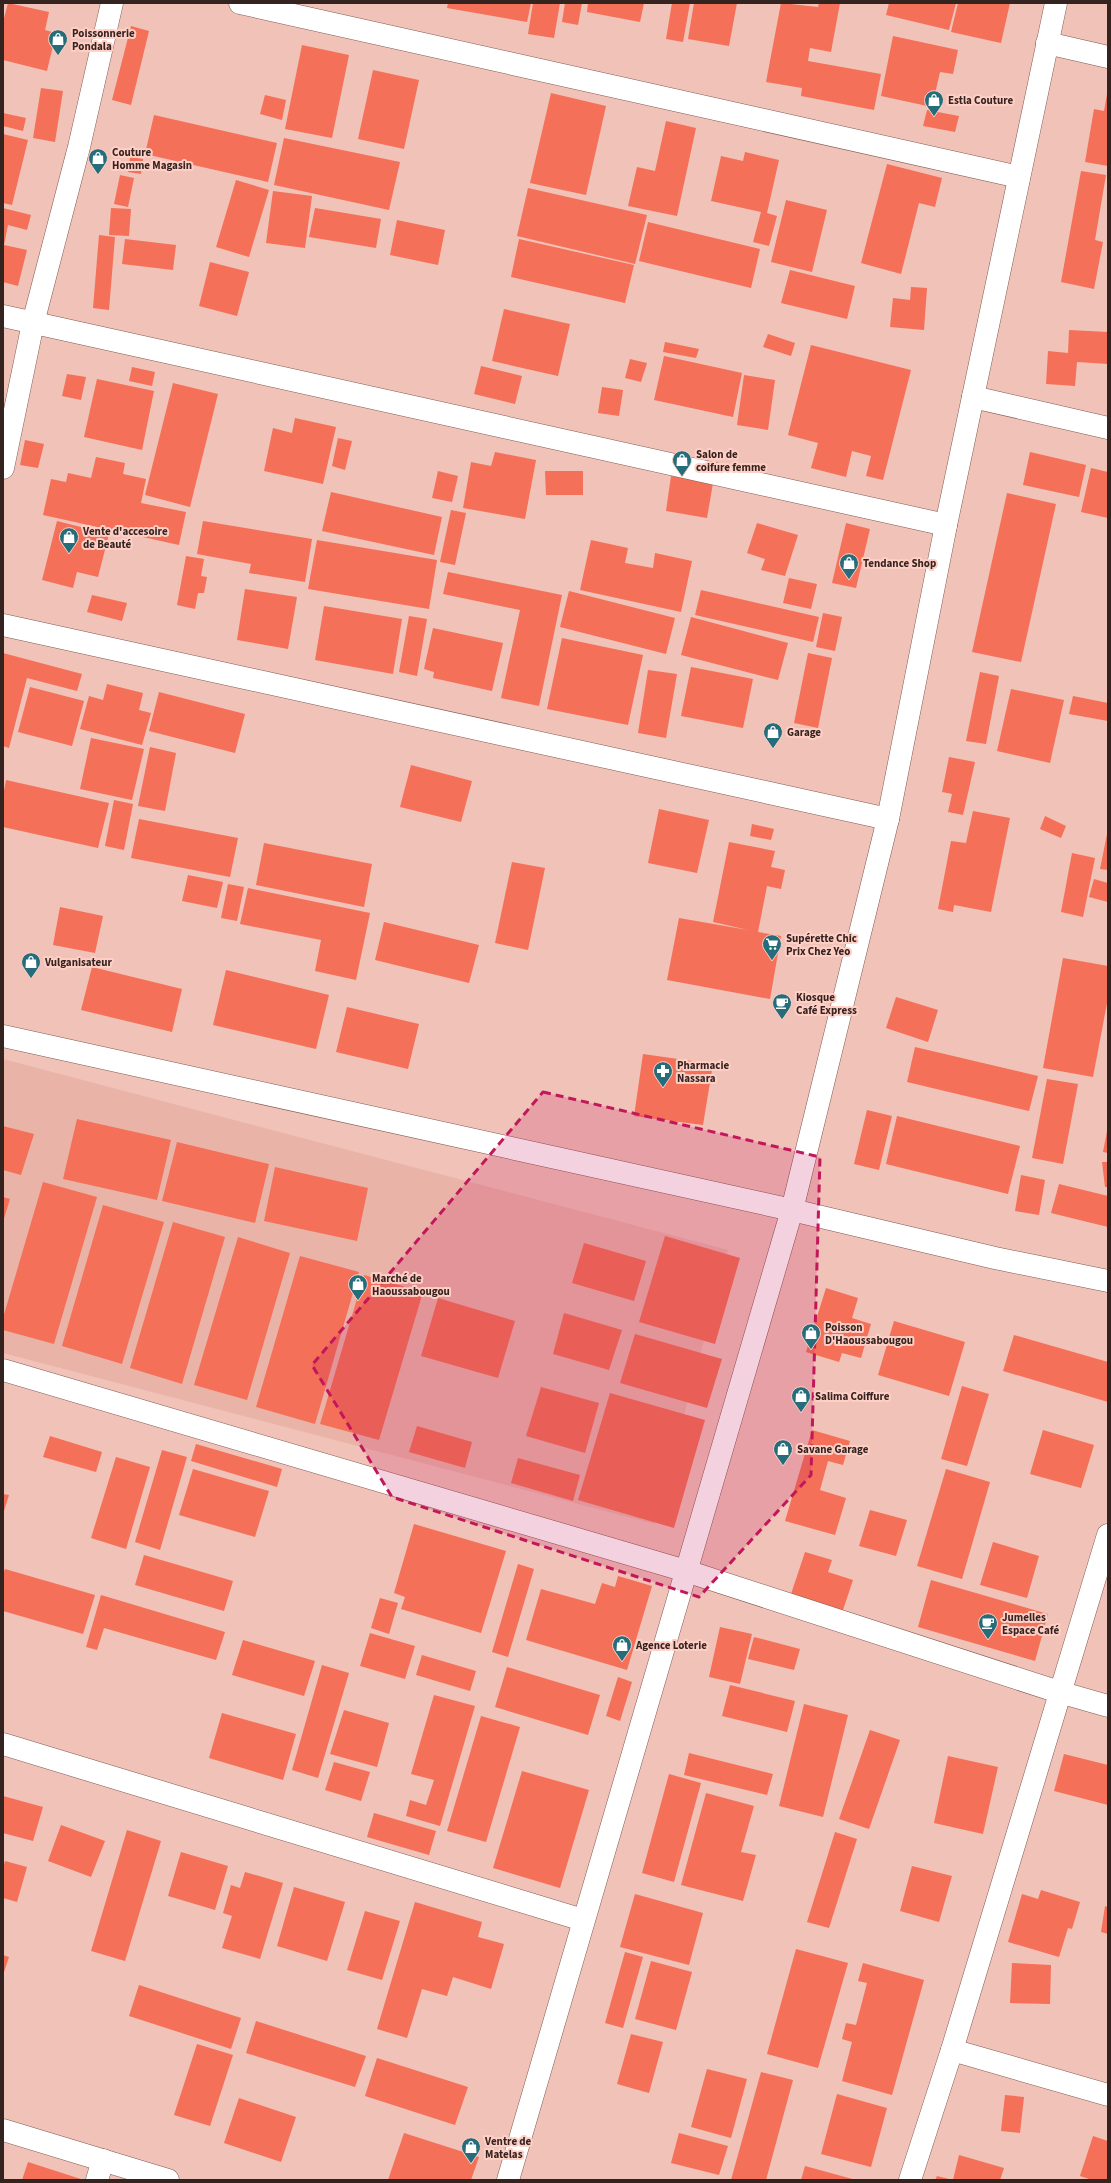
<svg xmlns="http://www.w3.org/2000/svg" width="1111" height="2183" font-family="'Source Sans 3',sans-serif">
  <rect width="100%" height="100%" fill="#f1c2b8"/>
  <polygon fill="#eab3a8" points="3,1059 728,1250 655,1524 3,1353"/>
  <g fill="#f47058">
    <polygon points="8,3 49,12 45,30 56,33 47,71 3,60 3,22"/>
    <polygon points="448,3 531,3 527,22 447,8"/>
    <polygon points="533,3 560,3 554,38 528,34"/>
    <polygon points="565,3 582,3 578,25 562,22"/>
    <polygon points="588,3 644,3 640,22 587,12"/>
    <polygon points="672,3 690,3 683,42 666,39"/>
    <polygon points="694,3 737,3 729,46 688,39"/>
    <polygon points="781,3 818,7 819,3 840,3 831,52 810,48 808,61 881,74 874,110 801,96 802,88 766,82"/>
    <polygon points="889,3 956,3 949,30 886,15"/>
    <polygon points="958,3 1010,3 1001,43 951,32"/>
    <polygon points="131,26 149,31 131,105 112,100"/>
    <polygon points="893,36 958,50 953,74 940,72 932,107 881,96"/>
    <polygon points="302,45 349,55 332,138 285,129"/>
    <polygon points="373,70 419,80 404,149 358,139"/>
    <polygon points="41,88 63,91 55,142 33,138"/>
    <polygon points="551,93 606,106 586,195 530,183"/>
    <polygon points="1107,94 1108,94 1108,166 1085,162 1094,109 1104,111"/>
    <polygon points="265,95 286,100 282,120 260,114"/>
    <polygon points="927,110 959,116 955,132 923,126"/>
    <polygon points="3,113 26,118 23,131 3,126"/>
    <polygon points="154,115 277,143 268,182 145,154"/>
    <polygon points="666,121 696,128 677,216 628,206 637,167 655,171"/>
    <polygon points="3,134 28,140 12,205 3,203"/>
    <polygon points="284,138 400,162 389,210 274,185"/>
    <polygon points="745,152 779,160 767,213 777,216 769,246 753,242 761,212 711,201 721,156 743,161"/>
    <polygon points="130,157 143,159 141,174 128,172"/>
    <polygon points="887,164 942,178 935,207 919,203 901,274 861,263"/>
    <polygon points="1081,171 1106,175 1095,240 1103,242 1094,289 1061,282"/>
    <polygon points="120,175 134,178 128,207 114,204"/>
    <polygon points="236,180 269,190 249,257 216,247"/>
    <polygon points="528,188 647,215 635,264 517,236"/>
    <polygon points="273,191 312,196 305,248 266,243"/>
    <polygon points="786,200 827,210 812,272 771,262"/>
    <polygon points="3,208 31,215 27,230 8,225 4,245 27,250 18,286 3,282"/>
    <polygon points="111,208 131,209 129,236 109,235"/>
    <polygon points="315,208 381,219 376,248 309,237"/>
    <polygon points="397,220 445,230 438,265 390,255"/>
    <polygon points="648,222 760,249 751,288 639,261"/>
    <polygon points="99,235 115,237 109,310 93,308"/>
    <polygon points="125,239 176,245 173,270 122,264"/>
    <polygon points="519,239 634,265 625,303 511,277"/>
    <polygon points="210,262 249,272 237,316 199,306"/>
    <polygon points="790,270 855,286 847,319 781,303"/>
    <polygon points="911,287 927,288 924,330 890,327 893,298 910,300"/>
    <polygon points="504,309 570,324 558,376 492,361"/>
    <polygon points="1069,330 1108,332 1108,364 1077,362 1075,386 1046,384 1048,351 1068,353"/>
    <polygon points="768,334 795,343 791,356 763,347"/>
    <polygon points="665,342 699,349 696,358 663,352"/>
    <polygon points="811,345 911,370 883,480 866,476 871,456 852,451 846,477 811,468 818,443 788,435"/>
    <polygon points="664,356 742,373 733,417 654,400"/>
    <polygon points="630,359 647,363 641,382 625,378"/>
    <polygon points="481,366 522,376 515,404 474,394"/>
    <polygon points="132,367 155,372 152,386 129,381"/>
    <polygon points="67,374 86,377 81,400 62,396"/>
    <polygon points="744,375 775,380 768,430 737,425"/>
    <polygon points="97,379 154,391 142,450 84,437"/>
    <polygon points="173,383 218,394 190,507 145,495"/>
    <polygon points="602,387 623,390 619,416 598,413"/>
    <polygon points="295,418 336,427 323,484 264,471 273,428 292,433"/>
    <polygon points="338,438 352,441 345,470 332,466"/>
    <polygon points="25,440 44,444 38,468 20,465"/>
    <polygon points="495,452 536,460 525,519 463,508 471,462 491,466"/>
    <polygon points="1030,452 1086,465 1079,497 1023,485"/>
    <polygon points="96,457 125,463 123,474 146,479 141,503 186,512 179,545 43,515 51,479 66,482 68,473 91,478"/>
    <polygon points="1091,468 1108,472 1108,518 1081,512"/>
    <polygon points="438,471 458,476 452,502 432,498"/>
    <polygon points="545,471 583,471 583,495 546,495"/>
    <polygon points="671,476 713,483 707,518 666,511"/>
    <polygon points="331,492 442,517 434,555 322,531"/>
    <polygon points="1007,493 1056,504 1021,662 972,652"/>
    <polygon points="451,510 466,513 455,565 440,562"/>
    <polygon points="57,521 109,534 98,577 77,572 73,588 42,580"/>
    <polygon points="203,521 312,539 305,582 249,573 251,564 197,554"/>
    <polygon points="757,523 798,535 785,576 761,570 765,559 747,553"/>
    <polygon points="846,523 870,529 856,588 832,583"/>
    <polygon points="317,540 437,560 429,609 308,589"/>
    <polygon points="591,540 628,548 625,563 653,568 655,553 692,561 681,612 580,590"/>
    <polygon points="186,556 204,559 201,576 207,577 204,593 198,593 195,609 177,605"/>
    <polygon points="448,572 562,595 539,706 501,698 520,610 443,594"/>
    <polygon points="789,578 817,584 811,609 783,603"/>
    <polygon points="245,589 297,597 288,649 237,640"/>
    <polygon points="701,590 819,617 813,642 695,615"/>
    <polygon points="569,591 675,618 666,654 560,627"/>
    <polygon points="92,595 127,603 122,621 87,612"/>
    <polygon points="324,606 402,619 393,674 315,660"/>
    <polygon points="823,613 842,617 835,651 816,647"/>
    <polygon points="409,616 427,619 417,676 399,672"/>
    <polygon points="691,617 788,643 778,680 681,655"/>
    <polygon points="433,628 503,643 492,691 433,678 434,672 424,669"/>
    <polygon points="562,638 643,655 628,725 547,709"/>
    <polygon points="3,653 82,674 77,691 27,678 9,748 3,746"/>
    <polygon points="808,653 832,658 818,728 794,723"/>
    <polygon points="691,667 753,679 743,728 681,716"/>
    <polygon points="648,670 677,674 666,738 638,733"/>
    <polygon points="980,672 999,676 986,744 966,741"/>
    <polygon points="107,684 143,693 139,710 151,713 142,745 80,729 89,696 103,700"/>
    <polygon points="30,687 84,701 72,746 18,732"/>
    <polygon points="1011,689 1064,700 1050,763 997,751"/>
    <polygon points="159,692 245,714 235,753 149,731"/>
    <polygon points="1073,696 1108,703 1108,721 1069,714"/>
    <polygon points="91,738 144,749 132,800 80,789"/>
    <polygon points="150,747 176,753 165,811 138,806"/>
    <polygon points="949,757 975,762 963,815 948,812 952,794 942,792"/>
    <polygon points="411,765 472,781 461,822 400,807"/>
    <polygon points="6,780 109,803 98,848 3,827 3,796"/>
    <polygon points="114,800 133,804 124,850 105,846"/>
    <polygon points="659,809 709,820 697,873 648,863"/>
    <polygon points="973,811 1010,818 991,912 954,905 953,912 938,909 951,841 966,843"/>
    <polygon points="1045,816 1066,826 1061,838 1040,829"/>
    <polygon points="139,819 238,838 230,877 131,858"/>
    <polygon points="752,824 774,829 771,840 750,836"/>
    <polygon points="1107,834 1108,834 1108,870 1100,869"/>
    <polygon points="729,842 775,851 771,867 785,870 781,889 767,886 758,932 781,936 770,999 667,980 679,918 748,930 713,922"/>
    <polygon points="264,843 372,864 364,907 256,885"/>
    <polygon points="1072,853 1095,858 1083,917 1061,912"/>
    <polygon points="512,862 545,868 528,950 495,943"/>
    <polygon points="188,875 223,882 217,908 182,901"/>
    <polygon points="1094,879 1108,883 1108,902 1089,897"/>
    <polygon points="228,884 244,887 237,921 221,918"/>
    <polygon points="248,888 370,913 356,980 315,971 321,940 240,924"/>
    <polygon points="60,907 103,916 95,953 53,945"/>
    <polygon points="384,922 479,945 469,983 375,960"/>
    <polygon points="1063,958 1108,966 1108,998 1093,1077 1043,1068"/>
    <polygon points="92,967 182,989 172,1032 81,1010"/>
    <polygon points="226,970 329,995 316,1049 213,1025"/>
    <polygon points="896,997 938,1010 928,1042 886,1028"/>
    <polygon points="347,1007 419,1024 408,1069 336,1052"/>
    <polygon points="915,1047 1038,1076 1029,1111 907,1082"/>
    <polygon points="643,1054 713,1064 703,1125 634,1116"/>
    <polygon points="1047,1079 1078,1084 1063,1164 1032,1158"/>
    <polygon points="867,1110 892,1116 879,1170 854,1164"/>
    <polygon points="897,1116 1020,1146 1008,1194 886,1164"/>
    <polygon points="77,1119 171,1140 157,1200 63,1179"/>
    <polygon points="3,1126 34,1134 21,1175 3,1170"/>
    <polygon points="1107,1131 1108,1131 1108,1153 1103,1152"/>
    <polygon points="177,1142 269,1164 255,1223 162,1201"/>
    <polygon points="1102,1162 1108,1162 1108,1187 1105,1187"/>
    <polygon points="275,1167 368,1188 357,1241 264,1221"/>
    <polygon points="1021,1175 1045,1180 1039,1215 1015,1211"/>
    <polygon points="43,1182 97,1197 54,1344 3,1330 3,1318"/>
    <polygon points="1059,1184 1108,1196 1108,1227 1051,1213"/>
    <polygon points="3,1197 10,1199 3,1222"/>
    <polygon points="103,1205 164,1222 122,1364 62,1346"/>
    <polygon points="173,1222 225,1237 182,1384 130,1368"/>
    <polygon points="665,1236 740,1258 715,1344 639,1322"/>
    <polygon points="238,1237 290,1253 247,1400 194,1385"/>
    <polygon points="584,1243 646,1261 634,1301 572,1283"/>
    <polygon points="300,1256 359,1272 315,1424 256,1407"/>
    <polygon points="364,1275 423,1292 379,1440 320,1424"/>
    <polygon points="826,1288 858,1298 852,1318 871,1324 861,1358 842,1353 839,1362 806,1352"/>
    <polygon points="438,1298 515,1321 498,1378 421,1356"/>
    <polygon points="564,1313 622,1330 609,1370 553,1354"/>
    <polygon points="894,1321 965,1342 949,1396 878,1375"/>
    <polygon points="635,1334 722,1359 707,1408 620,1383"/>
    <polygon points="1014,1335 1108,1362 1108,1402 1003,1371"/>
    <polygon points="962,1386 989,1394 967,1466 941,1459"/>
    <polygon points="541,1387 599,1403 585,1453 526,1436"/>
    <polygon points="610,1393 705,1420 674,1528 578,1500"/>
    <polygon points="417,1426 472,1442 465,1468 409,1452"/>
    <polygon points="812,1430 850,1441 843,1465 828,1461 820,1490 846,1498 835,1535 785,1521"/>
    <polygon points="1043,1430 1094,1445 1081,1488 1030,1474"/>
    <polygon points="50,1436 102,1452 96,1472 43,1457"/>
    <polygon points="196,1444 282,1469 277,1487 191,1461"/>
    <polygon points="162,1450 187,1457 160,1550 135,1542"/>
    <polygon points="116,1457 150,1467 126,1549 91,1538"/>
    <polygon points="518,1458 580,1475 573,1501 511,1483"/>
    <polygon points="193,1469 269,1491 255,1537 179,1515"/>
    <polygon points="946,1469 990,1482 962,1579 917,1566"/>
    <polygon points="3,1494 9,1495 3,1514"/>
    <polygon points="870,1510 907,1520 896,1556 859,1546"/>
    <polygon points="414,1524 506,1551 481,1633 401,1609 405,1597 394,1593"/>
    <polygon points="993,1542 1039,1556 1027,1598 980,1585"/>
    <polygon points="805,1552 832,1560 828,1572 853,1580 842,1613 790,1597"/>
    <polygon points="144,1555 233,1581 224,1611 135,1585"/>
    <polygon points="518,1564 534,1569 508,1657 492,1652"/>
    <polygon points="5,1569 95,1595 83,1634 3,1611 3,1575"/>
    <polygon points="618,1576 652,1586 627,1670 526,1640 541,1589 595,1604 602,1583 615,1587"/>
    <polygon points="931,1580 1048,1614 1035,1661 918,1627"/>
    <polygon points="101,1595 225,1632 216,1660 104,1628 97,1650 86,1647"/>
    <polygon points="380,1598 398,1603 389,1634 371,1628"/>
    <polygon points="720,1627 752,1634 740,1684 709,1677"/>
    <polygon points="370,1633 415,1646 405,1679 360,1666"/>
    <polygon points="754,1637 800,1649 794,1670 748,1659"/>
    <polygon points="243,1640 315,1661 304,1696 232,1675"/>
    <polygon points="422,1655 476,1671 470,1691 416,1675"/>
    <polygon points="322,1665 349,1673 318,1778 292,1770"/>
    <polygon points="507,1667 600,1695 588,1735 495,1707"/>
    <polygon points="618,1677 632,1682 620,1721 606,1716"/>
    <polygon points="730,1685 795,1701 787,1732 722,1716"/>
    <polygon points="434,1695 475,1706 440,1826 406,1816 410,1800 426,1805 434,1780 411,1774"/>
    <polygon points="804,1704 848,1715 823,1817 779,1806"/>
    <polygon points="344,1710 389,1723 377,1767 330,1754"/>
    <polygon points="222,1713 296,1734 283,1780 209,1758"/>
    <polygon points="481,1716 520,1727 486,1842 447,1831"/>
    <polygon points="870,1730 900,1740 869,1829 839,1819"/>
    <polygon points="689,1753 773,1774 767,1795 684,1775"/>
    <polygon points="1064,1754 1108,1765 1108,1805 1054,1791"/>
    <polygon points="948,1756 998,1767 983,1834 934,1823"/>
    <polygon points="334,1762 370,1772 361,1801 325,1790"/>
    <polygon points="522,1771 589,1790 560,1888 493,1868"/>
    <polygon points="669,1774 701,1783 674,1882 642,1873"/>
    <polygon points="706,1793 754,1806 741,1852 756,1855 743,1901 681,1885"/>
    <polygon points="3,1796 43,1807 33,1841 3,1833"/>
    <polygon points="374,1813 436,1831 429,1855 367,1837"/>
    <polygon points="61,1825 105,1841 91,1877 48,1861"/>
    <polygon points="127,1830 161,1841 125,1961 91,1951"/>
    <polygon points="835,1832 857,1839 829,1928 807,1922"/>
    <polygon points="181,1852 228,1866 215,1910 168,1896"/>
    <polygon points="5,1861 27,1867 17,1902 3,1898 3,1868"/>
    <polygon points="912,1866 952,1876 939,1922 900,1911"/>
    <polygon points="245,1872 283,1883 260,1959 222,1948 232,1916 223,1913 231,1885 240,1888"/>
    <polygon points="294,1887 345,1902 327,1961 277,1946"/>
    <polygon points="1041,1890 1080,1902 1072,1929 1068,1928 1059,1957 1008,1942 1022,1894 1038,1899"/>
    <polygon points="635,1894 703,1913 689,1965 620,1947"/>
    <polygon points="415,1902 482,1922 478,1937 504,1944 491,1989 453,1977 447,1996 422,1989 407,2038 377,2029"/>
    <polygon points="1105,1906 1108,1907 1108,1934 1101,1932"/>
    <polygon points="365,1911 400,1921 382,1980 347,1970"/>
    <polygon points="796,1949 848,1963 818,2068 767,2054"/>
    <polygon points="625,1952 643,1957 623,2028 605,2023"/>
    <polygon points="3,1955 9,1957 3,1975"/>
    <polygon points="651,1961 692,1972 676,2030 635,2019"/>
    <polygon points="863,1963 924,1980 892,2095 842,2081 852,2042 842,2039 846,2023 856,2025 867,1983 858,1981"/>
    <polygon points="1012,1963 1051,1965 1050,2004 1010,2003"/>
    <polygon points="139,1985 241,2018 231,2049 129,2016"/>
    <polygon points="256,2021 366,2056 355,2087 246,2053"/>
    <polygon points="631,2034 663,2042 649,2093 617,2084"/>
    <polygon points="197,2044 233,2055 210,2126 174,2115"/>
    <polygon points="377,2058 468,2087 455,2125 365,2096"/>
    <polygon points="707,2069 747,2079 731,2138 691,2127"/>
    <polygon points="761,2072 793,2080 766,2180 731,2180"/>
    <polygon points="837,2094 887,2108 871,2167 821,2154"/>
    <polygon points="1005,2095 1024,2097 1020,2133 1001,2131"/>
    <polygon points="239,2098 296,2117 281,2162 224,2143"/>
    <polygon points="404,2133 479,2157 471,2180 388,2180"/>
    <polygon points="679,2133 728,2146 719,2175 671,2163"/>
    <polygon points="1093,2136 1108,2141 1108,2180 1092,2180 1080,2176"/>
    <polygon points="959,2155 1004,2168 1000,2180 935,2180 937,2176 953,2180"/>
    <polygon points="28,2162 84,2180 22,2180"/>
    <polygon points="805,2166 856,2180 801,2180"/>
  </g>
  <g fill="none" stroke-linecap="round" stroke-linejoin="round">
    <g stroke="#825951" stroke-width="23">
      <g id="minor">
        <polyline points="240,3 1019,177"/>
        <polyline points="1047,43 1108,57"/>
        <polyline points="3,316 946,525"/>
        <polyline points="973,397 1108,428"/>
        <polyline points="3,468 33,323 79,147 112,3"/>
        <polyline points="3,625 888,819"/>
        <polyline points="3,1036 792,1210"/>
        <polyline points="3,1370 686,1571 1059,1692 1108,1706"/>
        <polyline points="3,1744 583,1920"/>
        <polyline points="952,2050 1108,2095"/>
        <polyline points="3,2130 168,2180"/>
        <polyline points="97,2180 103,2160"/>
        <polyline points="910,2180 952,2050 1108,1535"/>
      </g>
    </g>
    <g stroke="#825951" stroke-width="23">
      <g id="tertiary">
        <polyline points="792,1210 995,1258 1108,1281"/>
        <polyline points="508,2180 792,1210 888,819 946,525 1056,3"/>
      </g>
    </g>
    <use href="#minor" stroke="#fff" stroke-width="22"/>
    <use href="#tertiary" stroke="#fff" stroke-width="22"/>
  </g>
  <path fill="#c2185b" fill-opacity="0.2" stroke="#c2185b" stroke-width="3" stroke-dasharray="8 5" stroke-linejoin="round" d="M543,1092l277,65 -9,318 -112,122 -307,-100 -80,-132z"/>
  <defs>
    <g id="shop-pin" transform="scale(1)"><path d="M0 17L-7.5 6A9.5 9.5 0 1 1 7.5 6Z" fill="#256d7a" stroke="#ffcfc5"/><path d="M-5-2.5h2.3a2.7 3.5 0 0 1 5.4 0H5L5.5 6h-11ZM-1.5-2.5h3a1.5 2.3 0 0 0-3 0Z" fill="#fff"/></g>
    <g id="supermarket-pin" transform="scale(1)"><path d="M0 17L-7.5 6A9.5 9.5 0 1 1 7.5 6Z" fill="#256d7a" stroke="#ffcfc5"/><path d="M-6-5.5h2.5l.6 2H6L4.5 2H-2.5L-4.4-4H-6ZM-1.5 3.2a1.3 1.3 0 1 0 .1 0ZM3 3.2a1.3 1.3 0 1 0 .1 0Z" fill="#fff"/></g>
    <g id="cafe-pin" transform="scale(1)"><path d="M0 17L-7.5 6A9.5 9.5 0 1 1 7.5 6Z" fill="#256d7a" stroke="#ffcfc5"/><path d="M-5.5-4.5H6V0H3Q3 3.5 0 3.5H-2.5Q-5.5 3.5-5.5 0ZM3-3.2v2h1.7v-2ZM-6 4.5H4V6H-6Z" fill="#fff"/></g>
    <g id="pharmacy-pin" transform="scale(1)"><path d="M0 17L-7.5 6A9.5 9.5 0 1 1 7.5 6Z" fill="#256d7a" stroke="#ffcfc5"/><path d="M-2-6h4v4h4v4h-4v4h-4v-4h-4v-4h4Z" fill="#fff"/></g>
  </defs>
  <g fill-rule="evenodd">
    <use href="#shop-pin" x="58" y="39"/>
    <use href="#shop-pin" x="934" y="100"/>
    <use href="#shop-pin" x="98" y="158"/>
    <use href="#shop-pin" x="682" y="460"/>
    <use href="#shop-pin" x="69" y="537"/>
    <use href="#shop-pin" x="849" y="563"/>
    <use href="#shop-pin" x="773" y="732"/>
    <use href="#supermarket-pin" x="772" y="944"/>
    <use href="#shop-pin" x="31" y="962"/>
    <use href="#cafe-pin" x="782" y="1003"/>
    <use href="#pharmacy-pin" x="663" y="1071"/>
    <use href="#shop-pin" x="358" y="1284"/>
    <use href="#shop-pin" x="811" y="1333"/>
    <use href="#shop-pin" x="801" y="1396"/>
    <use href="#shop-pin" x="783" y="1449"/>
    <use href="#cafe-pin" x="988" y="1623"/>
    <use href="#shop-pin" x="622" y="1645"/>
    <use href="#shop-pin" x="471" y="2147"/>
  </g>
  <g text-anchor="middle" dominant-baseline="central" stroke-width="4" stroke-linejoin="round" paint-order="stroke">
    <g font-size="11" font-weight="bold" fill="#352320" stroke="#ffcfc5" text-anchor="start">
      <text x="72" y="33">Poissonnerie<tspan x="72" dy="13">Pondala</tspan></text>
      <text x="948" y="100">Estla Couture</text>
      <text x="112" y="152">Couture<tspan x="112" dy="13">Homme Magasin</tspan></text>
      <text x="696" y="454">Salon de<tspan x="696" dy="13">coifure femme</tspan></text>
      <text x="83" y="531">Vente d'accesoire<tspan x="83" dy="13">de Beauté</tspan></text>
      <text x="863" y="563">Tendance Shop</text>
      <text x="787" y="732">Garage</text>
      <text x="786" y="938">Supérette Chic<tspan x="786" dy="13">Prix Chez Yeo</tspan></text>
      <text x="45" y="962">Vulganisateur</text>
      <text x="796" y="997">Kiosque<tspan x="796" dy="13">Café Express</tspan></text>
      <text x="677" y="1065">Pharmacie<tspan x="677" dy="13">Nassara</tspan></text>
      <text x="372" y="1278">Marché de<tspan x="372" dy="13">Haoussabougou</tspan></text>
      <text x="825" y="1327">Poisson<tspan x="825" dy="13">D'Haoussabougou</tspan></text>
      <text x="815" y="1396">Salima Coiffure</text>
      <text x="797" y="1449">Savane Garage</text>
      <text x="1002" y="1617">Jumelles<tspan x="1002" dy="13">Espace Café</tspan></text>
      <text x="636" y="1645">Agence Loterie</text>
      <text x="485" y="2141">Ventre de<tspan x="485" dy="13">Matelas</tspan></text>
    </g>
  </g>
  <rect width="1111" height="2183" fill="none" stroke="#352320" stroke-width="8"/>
</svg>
